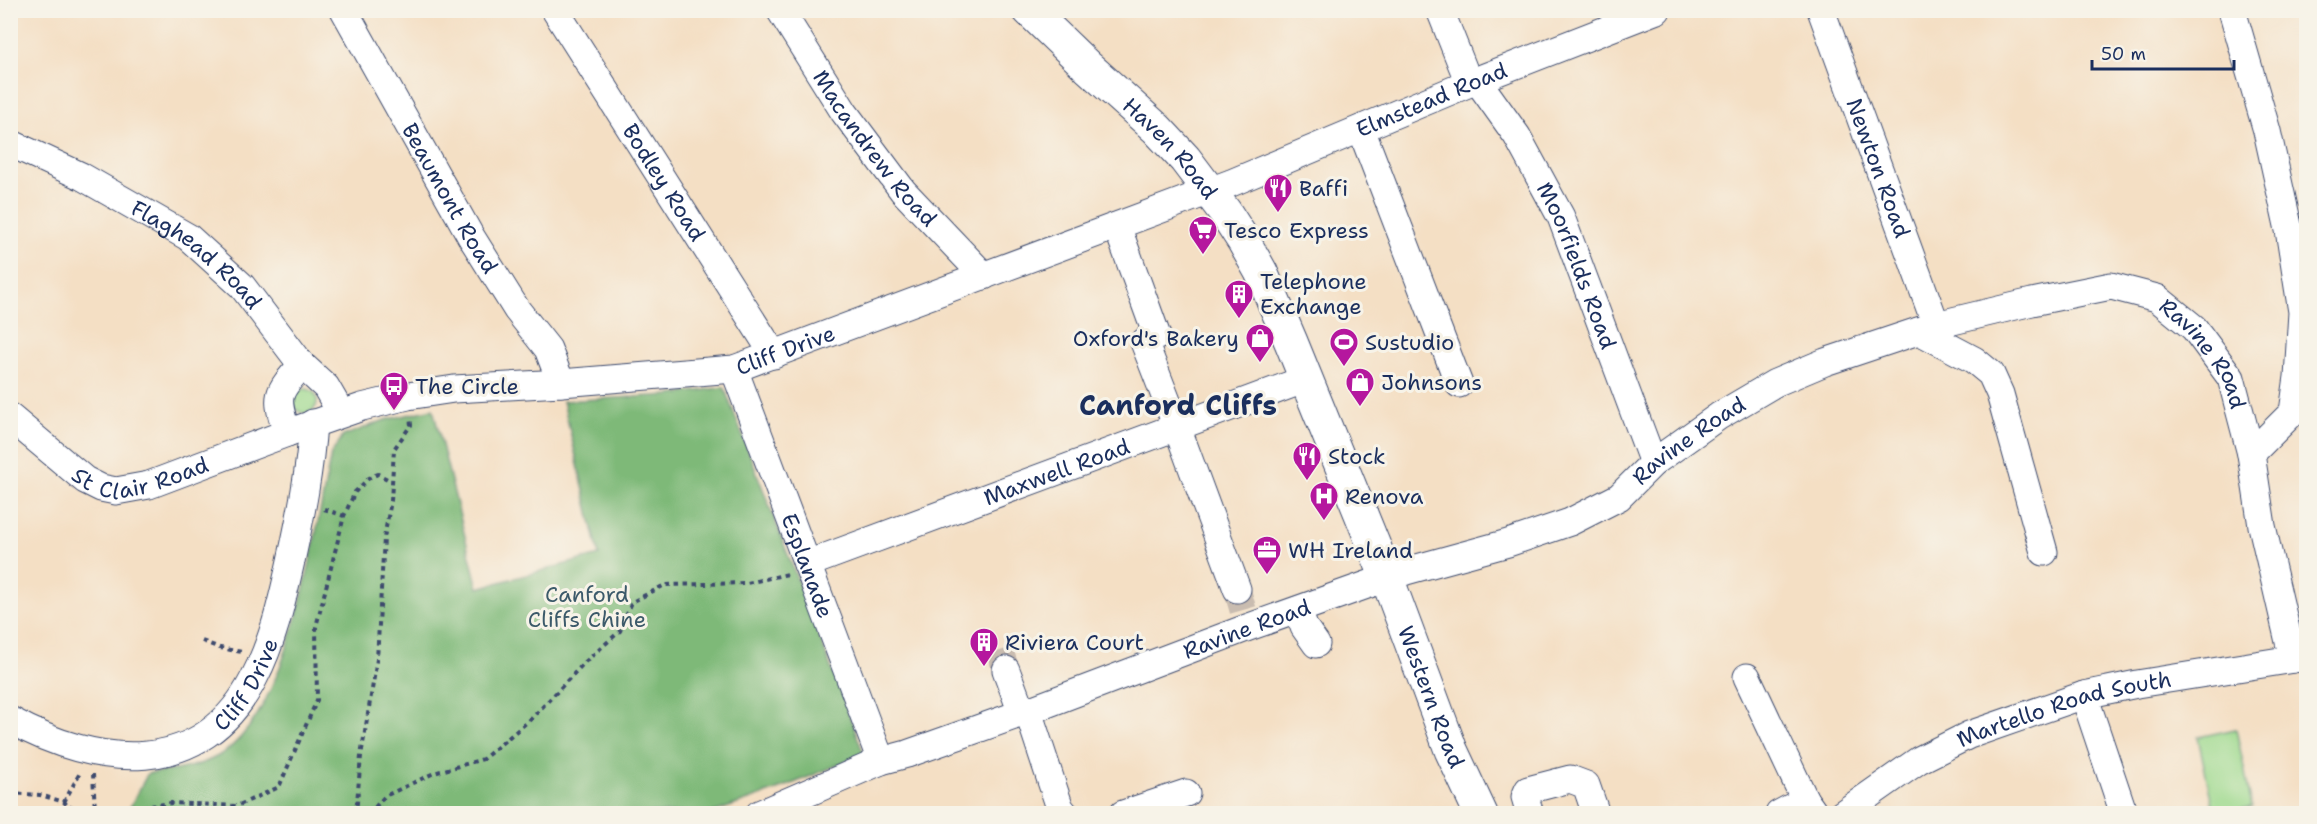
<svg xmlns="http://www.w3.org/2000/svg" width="2317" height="824" font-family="'Shantell Sans',sans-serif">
  <rect width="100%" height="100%" fill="#f7f3e8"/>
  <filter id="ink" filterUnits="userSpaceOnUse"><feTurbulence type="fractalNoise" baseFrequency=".0167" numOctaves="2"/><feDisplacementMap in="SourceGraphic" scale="12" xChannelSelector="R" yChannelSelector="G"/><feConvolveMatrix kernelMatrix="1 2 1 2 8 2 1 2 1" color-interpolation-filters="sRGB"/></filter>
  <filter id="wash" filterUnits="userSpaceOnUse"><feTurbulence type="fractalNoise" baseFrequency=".008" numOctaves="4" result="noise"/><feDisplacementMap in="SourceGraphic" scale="24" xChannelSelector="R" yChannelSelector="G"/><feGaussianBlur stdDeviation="1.35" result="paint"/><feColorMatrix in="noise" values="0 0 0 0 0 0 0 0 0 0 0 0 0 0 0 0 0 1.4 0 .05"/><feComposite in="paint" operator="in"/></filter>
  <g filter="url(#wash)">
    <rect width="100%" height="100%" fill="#f4dfc4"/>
    <g fill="#9dd98d" stroke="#5c8476" stroke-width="1.5">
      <circle cx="305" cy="401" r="12"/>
      <polygon points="2236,729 2252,807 2214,813 2198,737"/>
    </g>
    <path fill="#7eb978" stroke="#4c746b" stroke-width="1.5" d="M724,387l140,367 -87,36 -65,23h-585l21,-40c25,-2 48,-5 70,-17 73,-41 97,-224 113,-302l12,-18 42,-16 48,-11 45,179 121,-33 -36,-154 108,-6z"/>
  </g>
  <g filter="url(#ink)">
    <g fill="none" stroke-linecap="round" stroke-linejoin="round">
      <g stroke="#c9bcb0" stroke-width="27" stroke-dasharray="27 14" stroke-linecap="butt">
        <polyline points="1237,589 1243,610"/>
        <polyline points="1000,651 1006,670"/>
      </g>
      <g stroke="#3c496d" stroke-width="29">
        <g id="minor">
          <path id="s1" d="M344,10l126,225 47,75 31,39 13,34"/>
          <path id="s2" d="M555,10l219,345"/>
          <path id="s3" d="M780,10l64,102 59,79 81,85"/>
          <polyline points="1440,10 1469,83"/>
          <path id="s4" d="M1821,10l115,315"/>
          <polyline points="2232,10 2267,131 2289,230 2302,312 2298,377 2293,412 2251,454"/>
          <path id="s5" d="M1477,80l40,56 44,81 92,246"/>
          <polyline points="1361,129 1459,384"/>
          <path id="s6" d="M10,143l71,33 107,61 54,49 60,79 24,22 15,26"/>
          <polyline points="1117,226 1157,336 1144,342 1177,427 1237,589"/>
          <polyline points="1919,331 1974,360 1991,374 2000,394 2044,552"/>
          <path id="s7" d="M302,365c-26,29 -27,30 -15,68l75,-26 46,-11 46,-7 107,-6 173,-14 497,-186 246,-103 180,-70"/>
          <path id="s8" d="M734,369l147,392"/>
          <path id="s9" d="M10,417l75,63 16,8 15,3 33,-6 138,-52"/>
          <path id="s10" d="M807,564l499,-185"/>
          <polyline points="1298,610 1304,627 1316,644"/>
          <polyline points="1006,670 1022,713"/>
          <polyline points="1747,677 1805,800 1815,814"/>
          <polyline points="2084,695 2124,814"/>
          <polyline points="1028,711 1060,808 1065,814"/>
          <path id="s11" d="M10,720c87,48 192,60 244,-42 19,-36 28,-77 37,-117 10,-46 19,-91 22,-138"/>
          <path id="s12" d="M759,814l122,-53 26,-7 121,-43 221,-84 157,-56 102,-28 62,-21 49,-25 34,-34 66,-47 56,-33 50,-21 111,-37 96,-23 79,-16 46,12 37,30 37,50 20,76 11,72 31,133"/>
          <polyline points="1123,814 1186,793"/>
          <polyline points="1530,814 1525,797 1528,790 1570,779 1586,785 1596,814"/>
          <polyline points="1779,814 1805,800"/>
          <path id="s13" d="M1842,814l77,-54 50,-25 115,-40 53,-11 169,-27"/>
        </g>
      </g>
      <g stroke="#3c496d" stroke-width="35">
        <g id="major">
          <path id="s14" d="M1029,10l59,57 69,62 28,30 40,53 18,28 18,32 30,70 96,236 64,172 30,64"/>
        </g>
      </g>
      <g stroke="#3c496d" stroke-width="4" stroke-dasharray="4.5 4.5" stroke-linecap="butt">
        <polyline points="324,509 344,516"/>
        <polyline points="202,641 220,648 242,652"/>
        <polyline points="93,774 95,811"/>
        <polyline points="10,793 40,795 64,802 68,806 95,811 116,811 171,803 237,806 279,787 317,700 316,627 344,516 355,492 369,478 378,474 391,481"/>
        <polyline points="64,802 81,771"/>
        <polyline points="356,814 361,756 377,659 384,538 391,501 394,449 411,425 410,417"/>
        <polyline points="369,814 385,796 434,773 483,759 532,718 585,662 620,631 632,602 665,585 747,583 788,574"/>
      </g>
      <use href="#minor" stroke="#fff" stroke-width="27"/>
      <use href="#major" stroke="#fff" stroke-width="33"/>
    </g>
  </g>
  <defs>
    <g id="restaurant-pin" transform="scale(1.5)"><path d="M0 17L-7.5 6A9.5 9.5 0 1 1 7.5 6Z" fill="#b5179e" stroke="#f7f3e8"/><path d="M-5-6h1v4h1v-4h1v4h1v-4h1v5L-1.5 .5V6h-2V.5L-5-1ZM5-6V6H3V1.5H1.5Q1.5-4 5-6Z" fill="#fff"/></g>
    <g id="supermarket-pin" transform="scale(1.5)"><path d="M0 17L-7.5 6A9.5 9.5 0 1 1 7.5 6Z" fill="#b5179e" stroke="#f7f3e8"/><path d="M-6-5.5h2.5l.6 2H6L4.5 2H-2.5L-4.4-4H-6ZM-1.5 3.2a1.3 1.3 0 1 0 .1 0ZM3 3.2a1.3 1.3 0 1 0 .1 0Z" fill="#fff"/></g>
    <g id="building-pin" transform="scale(1.5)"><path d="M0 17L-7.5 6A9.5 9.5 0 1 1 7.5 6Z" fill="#b5179e" stroke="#f7f3e8"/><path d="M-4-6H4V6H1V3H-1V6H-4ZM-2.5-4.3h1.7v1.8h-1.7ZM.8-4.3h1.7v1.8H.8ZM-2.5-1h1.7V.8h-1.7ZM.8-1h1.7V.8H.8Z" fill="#fff"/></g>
    <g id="shop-pin" transform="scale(1.5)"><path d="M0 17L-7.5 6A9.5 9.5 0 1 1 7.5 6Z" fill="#b5179e" stroke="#f7f3e8"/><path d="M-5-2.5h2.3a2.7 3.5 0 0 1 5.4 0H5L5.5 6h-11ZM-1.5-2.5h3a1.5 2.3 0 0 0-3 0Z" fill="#fff"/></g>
    <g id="stadium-pin" transform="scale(1.5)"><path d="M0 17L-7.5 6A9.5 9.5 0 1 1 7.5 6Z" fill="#b5179e" stroke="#f7f3e8"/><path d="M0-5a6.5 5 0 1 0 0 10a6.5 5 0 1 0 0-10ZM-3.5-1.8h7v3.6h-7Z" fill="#fff"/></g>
    <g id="bus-pin" transform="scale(1.5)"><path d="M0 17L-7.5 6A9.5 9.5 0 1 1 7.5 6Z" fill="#b5179e" stroke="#f7f3e8"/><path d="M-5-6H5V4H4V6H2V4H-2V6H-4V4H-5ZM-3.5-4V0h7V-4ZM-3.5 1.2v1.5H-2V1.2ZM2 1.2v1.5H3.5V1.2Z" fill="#fff"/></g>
    <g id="hospital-pin" transform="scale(1.5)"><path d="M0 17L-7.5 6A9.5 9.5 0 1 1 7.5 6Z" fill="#b5179e" stroke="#f7f3e8"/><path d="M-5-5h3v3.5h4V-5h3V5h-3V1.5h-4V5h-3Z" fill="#fff"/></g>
    <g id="office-pin" transform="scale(1.5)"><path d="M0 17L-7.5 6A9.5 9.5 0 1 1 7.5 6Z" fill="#b5179e" stroke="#f7f3e8"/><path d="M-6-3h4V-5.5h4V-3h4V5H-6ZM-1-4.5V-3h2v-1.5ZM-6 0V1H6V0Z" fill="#fff"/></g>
  </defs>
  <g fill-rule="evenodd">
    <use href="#restaurant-pin" x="1278" y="188"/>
    <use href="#supermarket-pin" x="1203" y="230"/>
    <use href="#building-pin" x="1239" y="294"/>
    <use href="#shop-pin" x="1260" y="338"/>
    <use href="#stadium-pin" x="1344" y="342"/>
    <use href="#shop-pin" x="1360" y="382"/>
    <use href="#bus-pin" x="394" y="386"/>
    <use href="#restaurant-pin" x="1307" y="456"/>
    <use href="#hospital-pin" x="1324" y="496"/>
    <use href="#office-pin" x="1267" y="550"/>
    <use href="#building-pin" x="984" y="642"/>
  </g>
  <g text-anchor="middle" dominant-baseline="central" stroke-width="6" stroke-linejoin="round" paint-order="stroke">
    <g font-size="22" fill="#1b2f5e" stroke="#f7f3e8">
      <text stroke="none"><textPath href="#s7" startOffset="1278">Elmstead Road</textPath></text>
      <text stroke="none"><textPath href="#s3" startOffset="168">Macandrew Road</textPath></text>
      <text stroke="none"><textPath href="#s14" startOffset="198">Haven Road</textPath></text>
      <text stroke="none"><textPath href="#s4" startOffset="168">Newton Road</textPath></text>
      <text stroke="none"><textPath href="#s2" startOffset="204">Bodley Road</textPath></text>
      <text stroke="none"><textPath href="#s1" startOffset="216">Beaumont Road</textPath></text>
      <text stroke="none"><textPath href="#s6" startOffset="219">Flaghead Road</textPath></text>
      <text stroke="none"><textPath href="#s5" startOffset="212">Moorfields Road</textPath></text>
      <text stroke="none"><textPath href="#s7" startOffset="585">Cliff Drive</textPath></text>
      <text stroke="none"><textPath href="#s12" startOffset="1584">Ravine Road</textPath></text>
      <text stroke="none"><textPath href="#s12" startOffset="1008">Ravine Road</textPath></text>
      <text stroke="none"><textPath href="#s9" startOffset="156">St Clair Road</textPath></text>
      <text stroke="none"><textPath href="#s10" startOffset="266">Maxwell Road</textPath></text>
      <text stroke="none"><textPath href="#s8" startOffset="210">Esplanade</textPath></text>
      <text stroke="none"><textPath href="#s12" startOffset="522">Ravine Road</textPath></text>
      <text stroke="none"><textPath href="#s11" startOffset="272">Cliff Drive</textPath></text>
      <text stroke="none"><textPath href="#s14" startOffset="810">Western Road</textPath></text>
      <text stroke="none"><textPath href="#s13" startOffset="249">Martello Road South</textPath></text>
    </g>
    <g font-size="22" fill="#1b2f5e" stroke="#f7f3e8" text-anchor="start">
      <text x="1299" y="188">Baffi</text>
      <text x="1224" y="230">Tesco Express</text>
      <text x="1260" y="281">Telephone<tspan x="1260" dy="25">Exchange</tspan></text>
      <text x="1239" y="338" text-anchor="end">Oxford's Bakery</text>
      <text x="1365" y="342">Sustudio</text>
      <text x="1381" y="382">Johnsons</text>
      <text x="415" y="386">The Circle</text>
      <text x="1328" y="456">Stock</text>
      <text x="1345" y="496">Renova</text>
      <text x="1288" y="550">WH Ireland</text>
      <text x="1005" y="642">Riviera Court</text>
    </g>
    <g font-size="22" fill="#3c5a6a" stroke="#f7f3e8">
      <text x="587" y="594">Canford<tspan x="587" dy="25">Cliffs Chine</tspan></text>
    </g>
    <g font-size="28" font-weight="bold" fill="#1b2f5e" stroke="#f7f3e8">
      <text x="1178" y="405">Canford Cliffs</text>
    </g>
  </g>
  <rect width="2317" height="824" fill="none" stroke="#f7f3e8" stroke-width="36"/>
  <path d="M2092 60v9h142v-9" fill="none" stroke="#1b2f5e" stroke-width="3"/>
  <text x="2101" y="60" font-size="18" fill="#1b2f5e" stroke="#f7f3e8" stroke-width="4.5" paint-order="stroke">50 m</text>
</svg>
